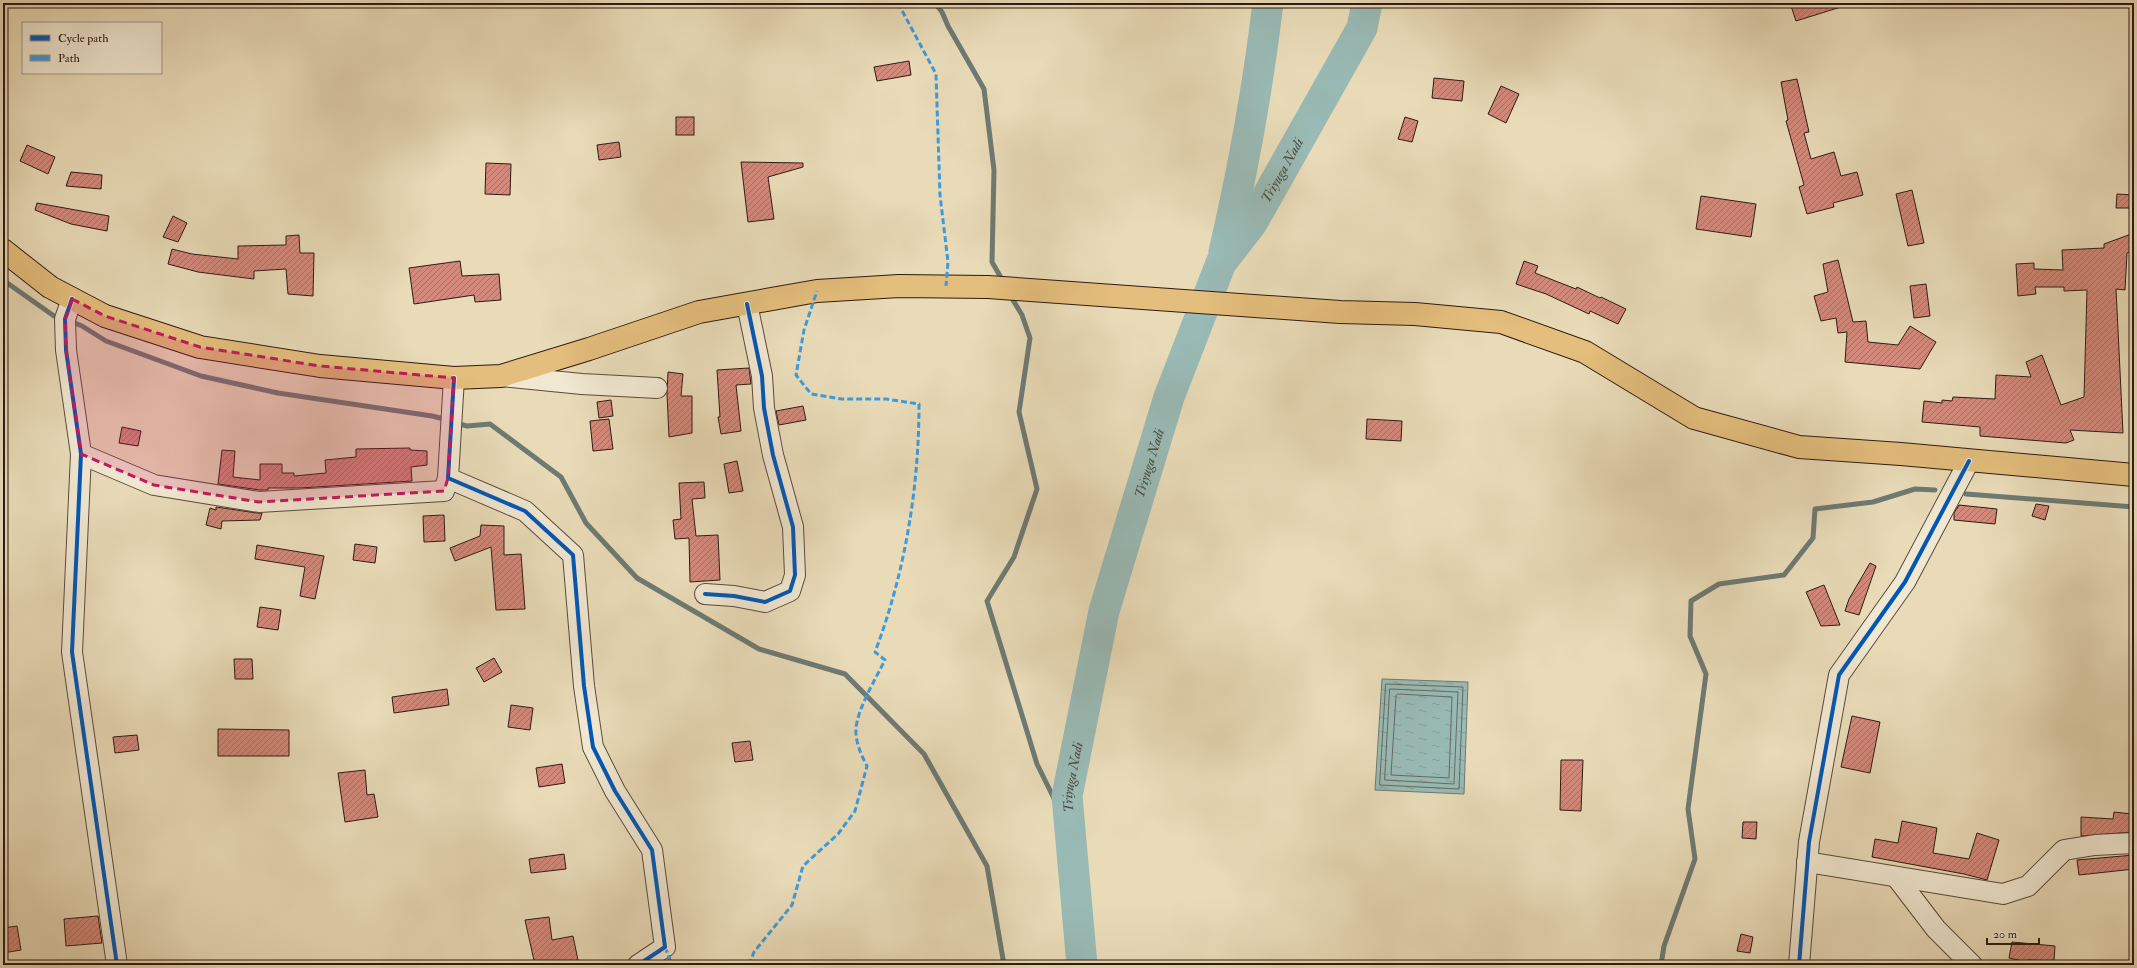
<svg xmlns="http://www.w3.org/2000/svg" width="2137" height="968" font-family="'IM FELL Double Pica',serif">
  <defs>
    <pattern id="water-ripples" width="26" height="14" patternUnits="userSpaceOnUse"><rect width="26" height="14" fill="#99bab5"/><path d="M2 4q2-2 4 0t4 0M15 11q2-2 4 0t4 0" fill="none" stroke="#849f9b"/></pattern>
    <pattern id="building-hatch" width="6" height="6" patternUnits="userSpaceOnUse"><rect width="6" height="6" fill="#d3897b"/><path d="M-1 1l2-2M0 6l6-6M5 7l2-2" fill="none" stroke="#ac6f63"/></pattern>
  </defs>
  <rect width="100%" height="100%" fill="#e9dbb8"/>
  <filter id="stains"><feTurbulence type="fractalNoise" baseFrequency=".005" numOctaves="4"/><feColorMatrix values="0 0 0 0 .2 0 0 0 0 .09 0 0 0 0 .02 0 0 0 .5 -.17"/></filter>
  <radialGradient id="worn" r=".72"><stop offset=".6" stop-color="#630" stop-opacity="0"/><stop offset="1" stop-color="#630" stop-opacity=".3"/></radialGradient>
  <polygon fill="url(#water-ripples)" stroke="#6e7a73" points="1382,679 1468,682 1464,794 1375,790"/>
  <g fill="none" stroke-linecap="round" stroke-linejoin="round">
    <g stroke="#636a63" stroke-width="1">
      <polygon points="1386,684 1463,687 1459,789 1380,785"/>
      <polygon points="1390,689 1458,692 1454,784 1385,780"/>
      <polygon points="1398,694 1452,697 1449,778 1391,775 1396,696"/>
    </g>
    <g stroke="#6e7a73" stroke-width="5">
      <polyline points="935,3 942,12 948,26 984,89 994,170 992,262 1004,283"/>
      <polyline points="3,280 54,316 60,318"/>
      <polyline points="1010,295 1022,315 1030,338 1019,412 1037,489 1014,557 987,601 1037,764 1070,831"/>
      <polyline points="70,321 82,326 106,341 201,376 278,393 432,416 448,420"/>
      <polyline points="456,423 467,426 490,424 561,477 586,523 637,578 759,649 845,674 924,754 987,866 1004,965"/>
      <polyline points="1966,494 2134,507"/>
      <polyline points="1661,965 1664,946 1695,859 1688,809 1706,674 1690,636 1691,601 1719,584 1784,575 1813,538 1815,509 1873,502 1915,489 1935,490"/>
    </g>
    <g stroke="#99bab5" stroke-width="31">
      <path d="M1224,252c19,-82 34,-165 44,-249"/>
      <path id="s1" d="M1082,965l-15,-169 37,-185 65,-214 52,-134 31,-40 110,-195 5,-25"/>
    </g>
  </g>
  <g fill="url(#building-hatch)" stroke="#2d1a11">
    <polygon points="1790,3 1843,3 1844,6 1796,21"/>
    <polygon points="909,61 911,75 877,81 874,67"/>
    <polygon points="1434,78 1464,81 1462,101 1432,98"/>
    <polygon points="1797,79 1809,132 1804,133 1811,159 1834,152 1841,176 1857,172 1863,195 1833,203 1834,207 1807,214 1799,187 1804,185 1786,121 1788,120 1781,82"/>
    <polygon points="1501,86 1519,94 1506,123 1488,114"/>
    <rect x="676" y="117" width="18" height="18"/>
    <polygon points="1405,117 1418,121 1412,142 1398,139"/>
    <polygon points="619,142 621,157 599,160 597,145"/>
    <polygon points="27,145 55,157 48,174 20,161"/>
    <polygon points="741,162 803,163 803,167 768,177 774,219 748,222"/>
    <polygon points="486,163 511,164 510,195 485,194"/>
    <polygon points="71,172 102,175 101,189 66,186"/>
    <polygon points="1912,190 1924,243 1908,246 1896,194"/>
    <polygon points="2117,194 2134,195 2134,208 2116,208"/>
    <polygon points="1701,196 1756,204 1751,237 1696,229"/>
    <polygon points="37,203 109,216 107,231 71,224 35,210"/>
    <polygon points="173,216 187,223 178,242 163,237"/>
    <polygon points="2134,233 2134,250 2127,253 2125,290 2116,289 2123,433 2070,430 2074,440 2066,443 1980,436 1980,427 1922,422 1924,401 1942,403 1942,400 1952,401 1953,397 1995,399 1996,375 2031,377 2026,362 2042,355 2061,405 2084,397 2087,290 2064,291 2064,287 2035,287 2036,294 2018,296 2016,264 2034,263 2034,269 2063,270 2062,250 2104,248 2104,244"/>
    <polygon points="299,235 300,253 314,253 313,296 288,294 286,269 254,271 254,279 198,272 168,264 172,249 192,254 238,259 238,246 286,245 286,236"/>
    <polygon points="1838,260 1853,322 1866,321 1868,342 1898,345 1910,326 1936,342 1920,369 1845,362 1847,332 1838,333 1836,318 1821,321 1814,296 1828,292 1823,264"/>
    <polygon points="460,261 462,276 499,274 501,300 475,302 474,295 414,304 409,268"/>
    <polygon points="1524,261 1538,266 1535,273 1576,289 1577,287 1600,298 1601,297 1626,309 1618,324 1590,311 1589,314 1546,294 1516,284"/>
    <polygon points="1926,284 1930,316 1914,318 1910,286"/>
    <polygon points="749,368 751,384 736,385 741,431 721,434 718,417 720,417 717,370"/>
    <polygon points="668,372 683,374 681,396 692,396 692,433 669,437 667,394"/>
    <polygon points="611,400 613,416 599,418 597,402"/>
    <polygon points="803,406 806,420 779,425 776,411"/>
    <polygon points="609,419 613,449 593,451 590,421"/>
    <polygon points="1367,419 1402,421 1401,441 1366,439"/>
    <polygon points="122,427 141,431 138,446 119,443"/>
    <polygon points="410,448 410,450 427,451 427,465 411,467 412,481 300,488 268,488 268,490 260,490 218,484 222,450 235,451 233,477 260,480 260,464 282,464 282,473 294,473 294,476 326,473 325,460 356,457 356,449"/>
    <polygon points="737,461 743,491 729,493 724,464"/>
    <polygon points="704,482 705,498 692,499 696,536 718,535 720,580 690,582 689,538 675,539 673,520 681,519 679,483"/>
    <polygon points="2036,504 2049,506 2045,520 2032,516"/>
    <polygon points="1959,505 1997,509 1995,524 1954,520 1954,513"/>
    <polygon points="216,507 257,513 262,513 260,520 222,521 221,529 206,525 210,508 216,510"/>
    <polygon points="444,515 445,541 424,542 423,516"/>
    <polygon points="481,525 504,526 504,555 521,554 525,609 496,610 491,547 455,561 450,548 480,536"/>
    <polygon points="355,544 377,547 375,563 353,560"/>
    <polygon points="257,545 324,556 315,599 300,596 305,567 255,559"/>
    <polygon points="1870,563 1876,566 1859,615 1845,611 1849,599"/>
    <polygon points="1824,585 1840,625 1821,626 1806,592"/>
    <polygon points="260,607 281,610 278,630 257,627"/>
    <polygon points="494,658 502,672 484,682 476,668"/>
    <polygon points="234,659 252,659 253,679 235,679"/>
    <polygon points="447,689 449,705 394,713 392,697"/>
    <polygon points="511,705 533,708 530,730 508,727"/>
    <polygon points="1852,716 1880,722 1870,773 1841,767"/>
    <polygon points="218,729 289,730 289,756 218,756"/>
    <polygon points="137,735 139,750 115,753 113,737"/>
    <polygon points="750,741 753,760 735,762 732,743"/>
    <polygon points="1561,760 1583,760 1581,811 1560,810"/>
    <polygon points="562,764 565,783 539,787 536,768"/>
    <polygon points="365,770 367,795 374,794 378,817 345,822 338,773"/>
    <polygon points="2114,812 2132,814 2131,825 2134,825 2134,832 2081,836 2081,817 2113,819"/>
    <polygon points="1902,821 1937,828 1933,853 1969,859 1977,833 1999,840 1987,880 1964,874 1872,857 1875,839 1898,843"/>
    <polygon points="1743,822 1757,822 1756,839 1742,838"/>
    <polygon points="564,854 566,869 531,873 529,859"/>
    <polygon points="2134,855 2134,869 2079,875 2077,860"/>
    <polygon points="98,916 102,943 66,946 64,919"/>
    <polygon points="549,917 552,940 573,936 579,965 535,965 525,920"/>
    <polygon points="17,926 21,950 3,953 3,928"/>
    <polygon points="1741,934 1753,937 1750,953 1737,951"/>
    <polygon points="2012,942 2055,946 2054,961 2027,960 2027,962 2009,958"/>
  </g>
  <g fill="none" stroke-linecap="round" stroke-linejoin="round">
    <g stroke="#5c4a3b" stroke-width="22">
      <g id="minor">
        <polyline points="72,299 65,319 66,350 81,454 72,652 117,965"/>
        <polyline points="501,376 582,384 657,388"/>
        <polyline points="454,378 448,478 525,511 573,555 584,686 593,747 615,791 652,850 665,947 638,965"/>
        <polyline points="81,454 154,485 259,502 444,491 448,478"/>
        <polyline points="705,594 734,596 765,602 790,591 795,575 793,527 773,455 764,408 762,376 747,304"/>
        <polyline points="1807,862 2003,894 2028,886 2064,850 2095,845 2134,843"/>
        <polyline points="1897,878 1936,929 1972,965"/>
        <polyline points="1799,965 1809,842 1839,675 1905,582 1969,461"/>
      </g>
    </g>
    <g stroke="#2d1a11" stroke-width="24">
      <polyline id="major" points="3,250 50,287 105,316 200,347 320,366 454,378 501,376 589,349 699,312 817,291 899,286 988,287 1340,312 1415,314 1501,322 1585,352 1694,418 1799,447 1901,454 2134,475"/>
    </g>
    <use href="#minor" stroke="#f1e8d1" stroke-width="20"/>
    <use href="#major" stroke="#e4be7c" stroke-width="22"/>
    <g stroke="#3d9bde" stroke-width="3" stroke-dasharray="6 3" stroke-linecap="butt">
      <polyline points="898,3 936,74 940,195 948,262 946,286"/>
      <polyline points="665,947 672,965"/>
      <path d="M749,965l5,-13 38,-47 11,-39 35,-32 17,-23 12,-45c-6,-11 -12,-25 -11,-38 2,-20 20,-50 29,-68l-10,-8c30,-79 44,-164 44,-248l-33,-5h-44l-31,-5 -15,-19 8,-45 13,-39"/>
    </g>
    <g stroke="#f1e8d1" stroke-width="6">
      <g id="cycleway">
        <polyline points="72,299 65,319 66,350 81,454 72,652 117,965"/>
        <polyline points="454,378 448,478 525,511 573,555 584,686 593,747 615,791 652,850 665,947 638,965"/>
        <polyline points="705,594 734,596 765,602 790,591 795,575 793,527 773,455 764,408 762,376 747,304"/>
        <polyline points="1799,965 1809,842 1839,675 1905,582 1969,461"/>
      </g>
    </g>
    <use href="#cycleway" stroke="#0057b8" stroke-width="4"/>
  </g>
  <path fill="#c2185b" fill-opacity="0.2" stroke="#c2185b" stroke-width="3" stroke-dasharray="8 5" stroke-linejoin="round" d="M72,299l33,17 95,31 120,19 134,12 -6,100 -4,13 -185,11 -105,-17 -73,-31 -15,-104 -1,-31z"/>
  <g text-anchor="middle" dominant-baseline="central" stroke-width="4" stroke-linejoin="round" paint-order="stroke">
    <g font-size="14" font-style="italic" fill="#4d4a42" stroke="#f1e8d1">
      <text stroke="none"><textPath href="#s1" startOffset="837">Triyuga Nadi</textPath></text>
      <text stroke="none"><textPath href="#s1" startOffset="513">Triyuga Nadi</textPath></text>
      <text stroke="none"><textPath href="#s1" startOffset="189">Triyuga Nadi</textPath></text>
    </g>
  </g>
  <rect width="2137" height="968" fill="none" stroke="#e9dbb8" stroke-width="16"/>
  <rect x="4" y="4" width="2129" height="960" fill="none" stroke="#2d1a11" stroke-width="2"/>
  <rect x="8" y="8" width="2121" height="952" fill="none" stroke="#2d1a11"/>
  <rect x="22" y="22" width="140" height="52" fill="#f1e8d1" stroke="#a39684"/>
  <rect x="30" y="35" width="20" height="6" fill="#0057b8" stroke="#a39684"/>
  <text x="58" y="42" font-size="12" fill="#2d1a11">Cycle path</text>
  <rect x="30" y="55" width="20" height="6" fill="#3d9bde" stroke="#a39684"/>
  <text x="58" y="62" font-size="12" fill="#2d1a11">Path</text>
  <path d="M1987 938v6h52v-6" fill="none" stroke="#2d1a11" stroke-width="2"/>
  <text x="1993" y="938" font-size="12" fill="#2d1a11" stroke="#f1e8d1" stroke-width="3" paint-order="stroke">20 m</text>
  <rect width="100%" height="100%" filter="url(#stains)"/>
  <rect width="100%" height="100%" fill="url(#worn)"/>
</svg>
